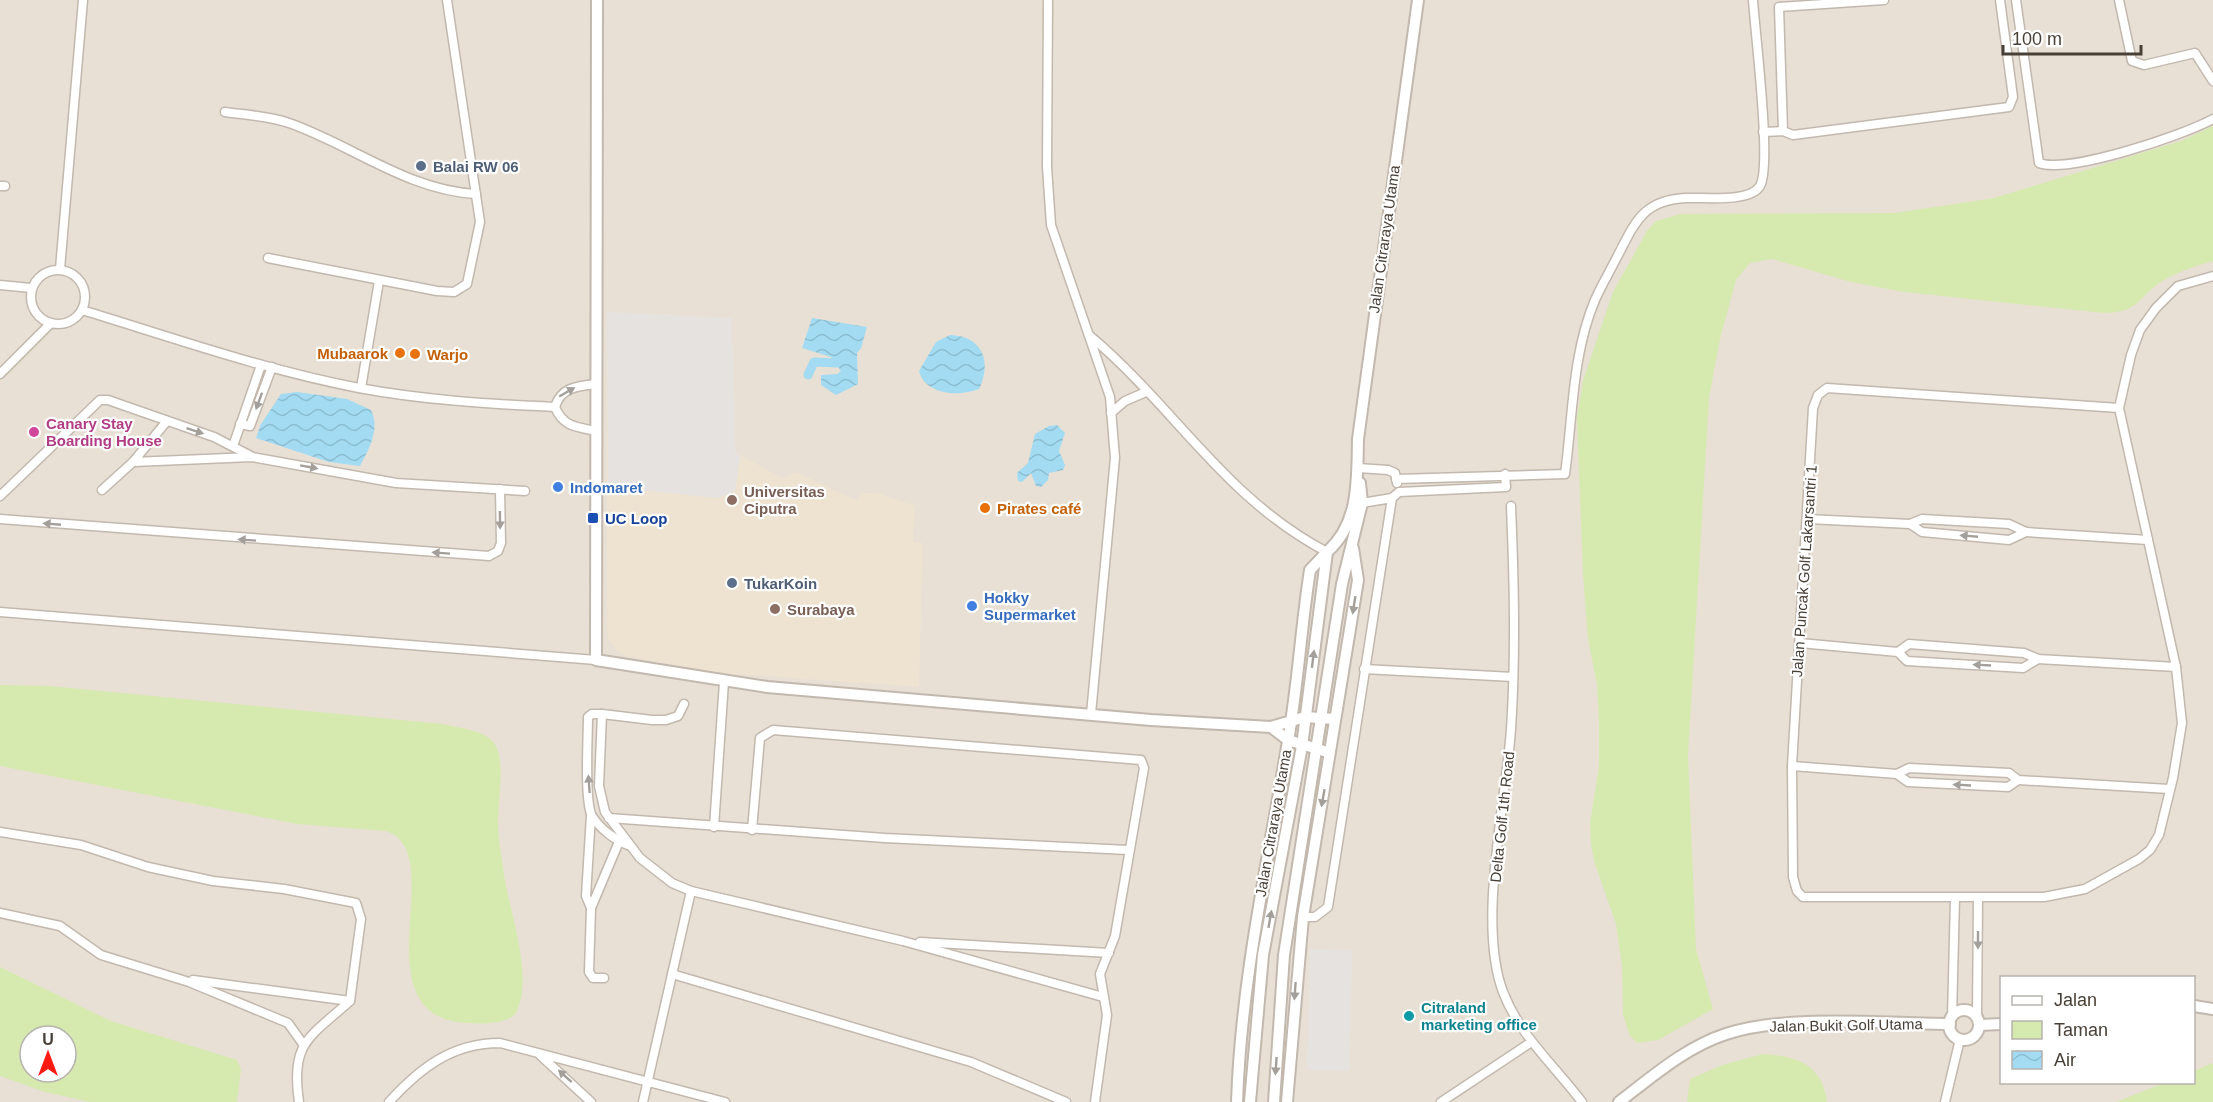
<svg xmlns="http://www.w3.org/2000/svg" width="2213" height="1102" font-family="Arial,sans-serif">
  <defs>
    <pattern id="water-waves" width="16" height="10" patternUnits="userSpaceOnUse" patternTransform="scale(1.5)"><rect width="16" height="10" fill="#a2dbf2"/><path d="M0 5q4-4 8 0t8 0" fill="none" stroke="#8dbdd0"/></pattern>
  </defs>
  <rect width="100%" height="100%" fill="#f4efe7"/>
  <path fill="#e8e0d5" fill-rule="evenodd" d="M0,0h2213v1102h-2213zM2002,978h192v104h-192zM30,1036h36v36h-36z"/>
  <polygon fill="#eee2d1" points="607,312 732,318 735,452 782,478 796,472 858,501 860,493 878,493 915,506 913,542 923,543 919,687 720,673 625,656 617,651 609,641 607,630"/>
  <g fill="#d6e9af" fill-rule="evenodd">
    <path d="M2213,126v135c-17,5 -33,10 -49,19 -27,16 -22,32 -60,33l-200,-21 -53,-10 -79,-23 -22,4 -14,17 -16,59 -11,59 -21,357 8,194 17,60 -55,31 -21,3 -7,-7 -7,-21 -1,-49 -6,-42 -21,-60 -4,-19 -1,-22 9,-57v-43l-2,-39 -9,-45 -5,-64 -6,-157 6,-37 30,-89 34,-61 9,-10 25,-7 214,-1 99,-15 187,-57z"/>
    <path d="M0,685l50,1 393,38c16,4 45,6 53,22 9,16 2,58 2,77 0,15 3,30 5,45 5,41 31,105 14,143 -6,14 -38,13 -51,12 -110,-8 -14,-170 -80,-192l-89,-7 -297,-58z"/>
    <path d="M0,967l111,54 126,39 4,9 -4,33h-147l-45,-10 -45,-16zM30,1036h36v36h-36z"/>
    <path d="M1763,1054c34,2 59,10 64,48h-140l3,-23 32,-14z"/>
    <polygon points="2213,1063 2213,1102 2116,1102 2164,1083 2194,1082 2194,1071"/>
  </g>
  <g fill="#e5e2df">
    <polygon points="607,312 732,318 735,452 740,456 735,491 718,498 608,487"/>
    <polygon points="1310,949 1352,950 1349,1071 1307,1070"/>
  </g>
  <g fill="url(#water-waves)">
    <polygon points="812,318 867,327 861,348 857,353 858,384 836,395 821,385 821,375 837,374 841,371 831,357 802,348"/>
    <path d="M950,335c33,1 42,27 29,54 -20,8 -54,6 -60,-18l17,-29z"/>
    <path d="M297,392l50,7 24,11c9,19 -1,37 -11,56l-31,-4 -73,-24 5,-14 20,-30z"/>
    <polygon points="1057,425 1065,433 1059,451 1065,465 1063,470 1049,473 1048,480 1041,487 1036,486 1031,473 1022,482 1018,481 1017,473 1028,463 1035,434 1049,426"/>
  </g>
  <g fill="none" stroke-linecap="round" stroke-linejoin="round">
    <polyline stroke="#a2dbf2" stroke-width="9" points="808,375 814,362 837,363"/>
    <g stroke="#c3b8ad" stroke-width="11">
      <g id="minor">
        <polyline points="1048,0 1047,167 1051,225 1110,397 1115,458 1091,714"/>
        <path d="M2016,0l23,163c30,11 145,-28 174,-44"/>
        <polyline points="2119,0 2132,61 2144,65 2195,53 2213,81"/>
        <path d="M225,112c21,3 44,4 64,11 63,22 118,67 187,71"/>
        <polyline points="1783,131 1779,7 1884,0"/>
        <polyline points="1763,132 1783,131 1793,135 2009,107 2013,97 2000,0"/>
        <polyline points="0,186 5,186"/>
        <polyline points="268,258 437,291 454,292 467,284 480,222 447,0"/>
        <polyline points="60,269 83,0"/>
        <circle cx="58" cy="297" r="27"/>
        <polyline points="0,285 31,288"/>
        <path d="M82,310c92,28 183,60 277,78 64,12 131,16 196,19"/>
        <path d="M1089,335c85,71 135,163 238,217"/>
        <polyline points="0,374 51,323"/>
        <polyline points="361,388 379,281"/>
        <polyline points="2119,408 1827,388 1818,395 1813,408 1792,766 1793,877 1797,891 1803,897 2044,897 2085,889 2139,859 2150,850 2159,835 2173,778 2182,723 2176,667 2119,408 2131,355 2140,330 2156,308 2178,286 2213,276"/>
        <polyline points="1111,413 1125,401 1146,392"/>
        <polyline points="240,424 250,426 272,367"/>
        <path d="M596,431c-19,-4 -33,-4 -41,-24 6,-20 23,-21 41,-23"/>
        <polyline points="233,446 261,365"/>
        <polyline points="133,462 252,457 396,483 525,491"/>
        <polyline points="1358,468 1388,470 1395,473 1397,483"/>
        <path d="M1396,479l169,-5c8,-58 7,-120 30,-174 6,-14 14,-27 21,-41 18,-34 25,-59 70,-61 17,-1 64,5 74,-12 12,-20 -5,-154 -7,-186"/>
        <polyline points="102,490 133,462 167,421"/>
        <polyline points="0,496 100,400 108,400 214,437 251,456"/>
        <polyline points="1362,503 1392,498 1399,492 1506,487 1505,474"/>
        <path d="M1511,506c3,74 5,148 0,223 -5,74 -34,194 -8,263 17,44 51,73 79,110"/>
        <polyline points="0,519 489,556 498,551 501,543 500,489"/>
        <polyline points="1808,519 1910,524 1922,519 2009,524 2026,532 2148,540"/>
        <polyline points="1910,524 1922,532 2009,540 2026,532"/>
        <polyline points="0,612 596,660"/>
        <polyline points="1800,643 1898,652 1907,661 2023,668 2038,659"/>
        <polyline points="1898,652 1909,644 2024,653 2038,659 2176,667"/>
        <polyline points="1364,669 1513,677"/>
        <polyline points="602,714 599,786 605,812 640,858 672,883 691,891 643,1102"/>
        <polyline points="1792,766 1897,774 1909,768 2009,773 2018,780 2169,789"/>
        <polyline points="1897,774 1908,782 2008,787 2018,780"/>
        <polyline points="591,815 586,896 591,908 621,837"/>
        <polyline points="609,818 885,838 1128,850"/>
        <polyline points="714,827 724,682"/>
        <polyline points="752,830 760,738 773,730 1141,760 1144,768 1115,936 1100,974 1107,1015 1095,1102"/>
        <path d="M0,832l81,13 67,22 65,14 71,8 72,14 5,16 -11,82c-40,36 -60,41 -51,101"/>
        <path d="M628,845c-13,-5 -28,-16 -36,-29 -8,-14 -4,-80 -4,-99l4,-3h10l50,6h14l12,-4 6,-12"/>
        <polyline points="691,891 903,941 1103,997"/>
        <polyline points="591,908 589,972 593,978 604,978"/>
        <polyline points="0,913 60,926 101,955 189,982 288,1023 303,1044"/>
        <polyline points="1303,917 1315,917 1328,907 1392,498"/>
        <polyline points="920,942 1109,953"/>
        <polyline points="672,974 971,1062 1066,1102"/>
        <polyline points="193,980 350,1001"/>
        <polyline points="1952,1017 1955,898"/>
        <polyline points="1977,1018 1978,898"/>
        <polyline points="540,1055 591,1102"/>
        <path d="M389,1102c31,-34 63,-59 111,-59l225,59"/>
        <polyline points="1441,1102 1530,1043"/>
        <polyline points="1945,1102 1960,1039"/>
      </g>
    </g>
    <g stroke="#c3b8ad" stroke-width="14">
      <g id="tertiary">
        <polyline points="597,0 596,660 767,687 1151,720 1271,727 1305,717 1335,719"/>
        <polyline points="1271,727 1288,740 1324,751"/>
        <polyline points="2194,1006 2213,1009"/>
        <circle cx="1964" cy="1025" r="15"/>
        <polyline points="1979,1025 2002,1024"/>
        <path d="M1237,1102c4,-122 31,-240 51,-361 10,-57 13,-114 22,-171l17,-18"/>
        <path d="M1250,1102l13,-147 39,-209 25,-194c33,-29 30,-73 31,-113l60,-439"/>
        <polyline points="1274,1102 1284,955 1342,584 1362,503 1360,483"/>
        <polyline points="1287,1102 1303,917 1358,580 1353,548"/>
        <path d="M1619,1102c34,-26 67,-55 107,-68 59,-20 160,-10 224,-10"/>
      </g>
    </g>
    <use href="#minor" stroke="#fff" stroke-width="8"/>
    <use href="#tertiary" stroke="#fff" stroke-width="10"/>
  </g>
  <defs><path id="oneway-solid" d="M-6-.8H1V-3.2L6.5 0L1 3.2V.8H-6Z" transform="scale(1.5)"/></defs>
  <g fill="#a49f9a">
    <use href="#oneway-solid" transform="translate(567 392) rotate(-30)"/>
    <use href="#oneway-solid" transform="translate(259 401) rotate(110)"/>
    <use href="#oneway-solid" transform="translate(195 431) rotate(18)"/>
    <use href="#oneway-solid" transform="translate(309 467) rotate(10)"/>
    <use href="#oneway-solid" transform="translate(500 520) rotate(89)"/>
    <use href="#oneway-solid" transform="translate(52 524) rotate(-175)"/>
    <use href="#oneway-solid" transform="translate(1969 536) rotate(-175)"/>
    <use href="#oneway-solid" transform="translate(247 540) rotate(-176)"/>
    <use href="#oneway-solid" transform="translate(441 553) rotate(-176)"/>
    <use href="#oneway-solid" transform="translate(1354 605) rotate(99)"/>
    <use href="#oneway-solid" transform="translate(1313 659) rotate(-83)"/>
    <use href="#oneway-solid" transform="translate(1982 665) rotate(-177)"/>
    <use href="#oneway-solid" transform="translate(589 784) rotate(-94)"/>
    <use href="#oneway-solid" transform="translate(1962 785) rotate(-177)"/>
    <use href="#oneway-solid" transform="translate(1323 798) rotate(100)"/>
    <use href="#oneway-solid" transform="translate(1270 919) rotate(-80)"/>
    <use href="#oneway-solid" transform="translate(1978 940) rotate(90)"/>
    <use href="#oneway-solid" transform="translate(1295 991) rotate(94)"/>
    <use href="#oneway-solid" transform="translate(1276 1066) rotate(94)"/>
    <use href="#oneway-solid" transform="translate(565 1076) rotate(-138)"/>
  </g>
  <g fill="#5c6f8a" stroke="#fff" stroke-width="2">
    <circle cx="421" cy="166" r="6"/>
    <circle cx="732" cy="583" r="6"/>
  </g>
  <g fill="#e8710a" stroke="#fff" stroke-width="2">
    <circle cx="400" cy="353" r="6"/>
    <circle cx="415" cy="354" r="6"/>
    <circle cx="985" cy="508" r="6"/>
  </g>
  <circle fill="#d1479c" stroke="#fff" stroke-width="2" cx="34" cy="432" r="6"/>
  <g fill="#3f7fe0" stroke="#fff" stroke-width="2">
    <circle cx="558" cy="487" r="6"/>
    <circle cx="972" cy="606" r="6"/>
  </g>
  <g fill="#8d6e63" stroke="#fff" stroke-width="2">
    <circle cx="732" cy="500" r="6"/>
    <circle cx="775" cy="609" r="6"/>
  </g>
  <rect fill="#1a4fb4" stroke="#fff" stroke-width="2" x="587" y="512" width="12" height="12" rx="3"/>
  <circle fill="#0f9aa8" stroke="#fff" stroke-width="2" cx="1409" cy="1016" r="6"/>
  <g text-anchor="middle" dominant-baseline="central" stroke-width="4.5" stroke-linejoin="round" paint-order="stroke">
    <g font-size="15" font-weight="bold" fill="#4e5e75" stroke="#fff" text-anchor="start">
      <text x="433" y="166">Balai RW 06</text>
      <text x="744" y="583">TukarKoin</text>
    </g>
    <g font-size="15" fill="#483f36" stroke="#fff">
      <text transform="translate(1384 239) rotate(-82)">Jalan Citraraya Utama</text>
      <text transform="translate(1804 571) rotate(-86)">Jalan Puncak Golf Lakarsantri 1</text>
      <text transform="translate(1502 817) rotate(-84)">Delta Golf 1th Road</text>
      <text transform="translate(1273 823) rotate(-80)">Jalan Citraraya Utama</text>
      <text transform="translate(1846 1025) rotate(-1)">Jalan Bukit Golf Utama</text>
    </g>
    <g font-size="15" font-weight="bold" fill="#c56008" stroke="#fff" text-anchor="start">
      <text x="388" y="353" text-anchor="end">Mubaarok</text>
      <text x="427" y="354">Warjo</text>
      <text x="997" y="508">Pirates café</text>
    </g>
    <g font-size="15" font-weight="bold" fill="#b23c85" stroke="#fff" text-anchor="start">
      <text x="46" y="423">Canary Stay<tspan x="46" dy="17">Boarding House</tspan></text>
    </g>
    <g font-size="15" font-weight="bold" fill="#366cbe" stroke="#fff" text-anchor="start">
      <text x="570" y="487">Indomaret</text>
      <text x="984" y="597">Hokky<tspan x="984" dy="17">Supermarket</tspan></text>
    </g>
    <g font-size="15" font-weight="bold" fill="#785e54" stroke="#fff" text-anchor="start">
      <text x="744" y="491">Universitas<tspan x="744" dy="17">Ciputra</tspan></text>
      <text x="787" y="609">Surabaya</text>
    </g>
    <g font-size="15" font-weight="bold" fill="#164399" stroke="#fff" text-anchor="start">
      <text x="605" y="518">UC Loop</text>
    </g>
    <g font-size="15" font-weight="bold" fill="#0d838f" stroke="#fff" text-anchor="start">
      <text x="1421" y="1007">Citraland<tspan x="1421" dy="17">marketing office</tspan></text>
    </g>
  </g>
  <rect x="2000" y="976" width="195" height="108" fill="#ffffff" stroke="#b6b2af" stroke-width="1.5"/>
  <rect x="2012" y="996" width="30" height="9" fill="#ffffff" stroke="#b6b2af" stroke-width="1.5"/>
  <text x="2054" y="1006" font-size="18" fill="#483f36">Jalan</text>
  <rect x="2012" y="1021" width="30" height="18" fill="#d6e9af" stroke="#b6b2af" stroke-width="1.5"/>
  <text x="2054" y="1036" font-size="18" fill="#483f36">Taman</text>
  <rect x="2012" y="1051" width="30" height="18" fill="url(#water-waves)" stroke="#b6b2af" stroke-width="1.5"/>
  <text x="2054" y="1066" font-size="18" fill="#483f36">Air</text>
  <g transform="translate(48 1054)"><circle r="28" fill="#ffffff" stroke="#b6b2af" stroke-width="1.5"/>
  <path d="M0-4.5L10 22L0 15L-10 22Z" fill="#ff1b14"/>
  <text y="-9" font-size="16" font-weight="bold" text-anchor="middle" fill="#483f36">U</text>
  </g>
  <path d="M2003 45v9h138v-9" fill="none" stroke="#483f36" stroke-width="3"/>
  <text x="2012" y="45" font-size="18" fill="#483f36" stroke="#ffffff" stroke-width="4.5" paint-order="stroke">100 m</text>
</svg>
